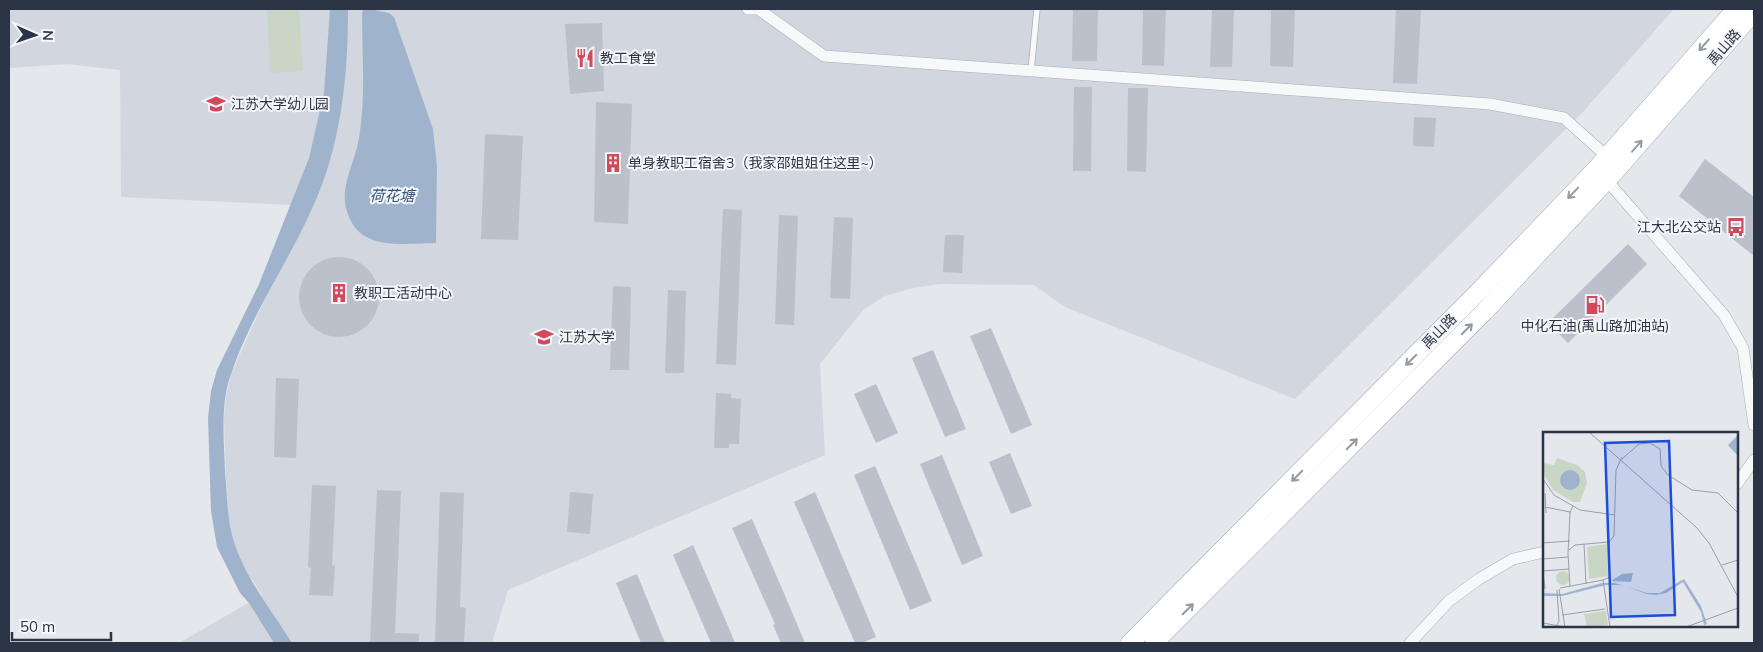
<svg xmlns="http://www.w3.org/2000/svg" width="1763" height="652" font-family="Mulish,'Noto Sans SC',sans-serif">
  <rect width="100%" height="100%" fill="#e4e7ec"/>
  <polygon fill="#d2d6de" points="9,9 1674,9 1582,113 1295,399 1065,307 1034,285 940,284 913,288 885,296 863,310 820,364 825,455 508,590 492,643 179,643 262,595 243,566 233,541 227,509 224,419 226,396 231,374 270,288 311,211 291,205 121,197 120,70 67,64 9,68"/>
  <polygon fill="#c9d6c5" points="267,9 299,9 303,71 270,73"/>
  <g fill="#9fb4cc">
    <path d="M330,9h18c0,69 -7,138 -37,202 -25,55 -61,106 -80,163 -11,30 -7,66 -6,97 2,24 2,49 9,71 12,37 38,69 58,101h-18l-25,-40 -9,-10 -23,-46 -6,-36 -3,-93 3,-27 6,-21 42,-86 50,-126 15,-65z"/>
    <path d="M370,9l19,4 5,4 39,112 4,37 -1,77c-25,0 -57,6 -77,-11 -7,-6 -14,-22 -14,-31 -2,-20 11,-43 14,-63 7,-40 3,-84 3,-125l1,-3z"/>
  </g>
  <g fill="#bbc0ca">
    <polygon points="1073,9 1098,9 1097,61 1072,61"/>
    <polygon points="1143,9 1166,9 1164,66 1142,65"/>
    <polygon points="1212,9 1234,9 1232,67 1210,67"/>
    <polygon points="1271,9 1295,9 1293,67 1270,66"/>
    <polygon points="1396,9 1421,9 1417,84 1393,83"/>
    <polygon points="602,23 604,91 570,94 565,24"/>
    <polygon points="1074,87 1092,87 1091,171 1073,171"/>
    <polygon points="1128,88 1148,88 1146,172 1127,171"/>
    <polygon points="596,102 632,104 628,224 594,222"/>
    <polygon points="1414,117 1436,118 1434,147 1413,146"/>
    <polygon points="485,134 523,136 518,240 481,239"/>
    <polygon points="1705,159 1754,197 1754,256 1679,196"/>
    <polygon points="723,209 742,210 736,365 716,364"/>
    <polygon points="779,215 798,216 794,325 775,324"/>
    <polygon points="834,217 853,218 850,299 830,298"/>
    <polygon points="945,235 964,235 962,273 943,272"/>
    <polygon points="1628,244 1647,264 1568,343 1548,323"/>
    <circle cx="339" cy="297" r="40"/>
    <polygon points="613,286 631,287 629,370 610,370"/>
    <polygon points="668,290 686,291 684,373 665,373"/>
    <polygon points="991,328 1032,425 1011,434 970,336"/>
    <polygon points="933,350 966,429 945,437 912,358"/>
    <polygon points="276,378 299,379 296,458 274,457"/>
    <polygon points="876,384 898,433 876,443 854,394"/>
    <polygon points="716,393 731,394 731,398 741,399 739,444 729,444 729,448 714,448"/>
    <polygon points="1010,453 1032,506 1011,514 989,462"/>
    <polygon points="942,455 983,556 962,565 920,464"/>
    <polygon points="875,466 932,601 910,610 854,475"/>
    <polygon points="312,485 336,486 332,565 335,566 333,596 309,595 311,568 308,567"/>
    <polygon points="377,490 401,491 395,633 419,634 419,643 370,643"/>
    <polygon points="440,492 464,493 460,607 466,608 464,643 435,643"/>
    <polygon points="570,492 593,494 590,534 567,532"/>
    <polygon points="815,492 876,637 862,643 855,643 794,502"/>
    <polygon points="752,519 786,598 805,643 781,643 773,625 775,624 732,528"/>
    <polygon points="693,545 728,626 735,643 711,643 673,555"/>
    <polygon points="637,574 665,643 641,643 616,583"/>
  </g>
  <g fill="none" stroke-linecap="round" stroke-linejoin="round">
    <g stroke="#a9aeb7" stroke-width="7">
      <polyline id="service" points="1031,71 1037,9"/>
    </g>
    <g stroke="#a9aeb7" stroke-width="12">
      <g id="minor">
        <polyline points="748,9 758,9 824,56 1490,104 1564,118 1612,161"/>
        <polyline points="1603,176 1724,315 1743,348 1754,425"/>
        <polyline points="1737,484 1754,460"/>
        <polyline points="1410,643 1449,601 1479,579 1513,559 1544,552"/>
      </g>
    </g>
    <g stroke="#a3abb8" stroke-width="19">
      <g id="primary">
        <polyline points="1130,643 1481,289 1597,168 1736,9"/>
        <polyline points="1154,643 1485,311 1619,167 1754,12"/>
      </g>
    </g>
    <use href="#service" stroke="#f7f8fa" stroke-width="5.5"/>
    <use href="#minor" stroke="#f7f8fa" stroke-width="11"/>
    <use href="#primary" stroke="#fff" stroke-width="18"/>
  </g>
  <defs><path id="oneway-shaft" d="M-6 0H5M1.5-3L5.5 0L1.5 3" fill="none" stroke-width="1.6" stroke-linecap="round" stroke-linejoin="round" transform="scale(1.25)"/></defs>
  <g stroke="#959aa2">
    <use href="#oneway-shaft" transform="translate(1704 45) rotate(131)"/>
    <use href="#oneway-shaft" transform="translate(1637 146) rotate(-49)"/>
    <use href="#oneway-shaft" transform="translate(1573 193) rotate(134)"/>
    <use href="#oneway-shaft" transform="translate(1467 329) rotate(-45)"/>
    <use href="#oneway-shaft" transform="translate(1411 360) rotate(135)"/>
    <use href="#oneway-shaft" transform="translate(1352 444) rotate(-45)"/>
    <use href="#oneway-shaft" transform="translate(1297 476) rotate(135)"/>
    <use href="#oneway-shaft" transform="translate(1188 609) rotate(-45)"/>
  </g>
  <defs>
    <g id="restaurant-bare" transform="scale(1.5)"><path d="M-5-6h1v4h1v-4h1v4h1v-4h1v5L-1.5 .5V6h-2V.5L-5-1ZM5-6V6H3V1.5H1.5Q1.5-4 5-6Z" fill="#d1495b" stroke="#f4f6f9" stroke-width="2.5" paint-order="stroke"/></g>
    <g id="school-bare" transform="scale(1.5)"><path d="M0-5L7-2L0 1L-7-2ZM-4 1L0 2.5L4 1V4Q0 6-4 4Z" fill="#d1495b" stroke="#f4f6f9" stroke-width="2.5" paint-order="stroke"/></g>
    <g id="building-bare" transform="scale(1.5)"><path d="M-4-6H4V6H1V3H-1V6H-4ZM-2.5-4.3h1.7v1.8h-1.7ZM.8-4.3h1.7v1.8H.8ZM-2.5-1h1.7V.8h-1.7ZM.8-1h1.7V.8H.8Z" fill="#d1495b" stroke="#f4f6f9" stroke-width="2.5" paint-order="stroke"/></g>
    <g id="bus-bare" transform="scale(1.5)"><path d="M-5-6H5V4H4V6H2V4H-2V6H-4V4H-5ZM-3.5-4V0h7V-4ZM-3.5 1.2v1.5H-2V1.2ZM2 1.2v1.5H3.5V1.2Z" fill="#d1495b" stroke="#f4f6f9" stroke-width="2.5" paint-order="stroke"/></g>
    <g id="fuel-bare" transform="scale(1.5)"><path d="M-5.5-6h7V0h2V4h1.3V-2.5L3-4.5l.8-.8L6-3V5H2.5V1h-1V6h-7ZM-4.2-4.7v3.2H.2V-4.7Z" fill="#d1495b" stroke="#f4f6f9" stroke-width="2.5" paint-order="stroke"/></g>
    <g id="university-bare" transform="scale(1.5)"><path d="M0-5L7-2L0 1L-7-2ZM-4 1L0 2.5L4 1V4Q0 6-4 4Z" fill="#d1495b" stroke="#f4f6f9" stroke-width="2.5" paint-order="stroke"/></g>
  </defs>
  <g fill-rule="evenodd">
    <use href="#restaurant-bare" x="585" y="58"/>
    <use href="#school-bare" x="216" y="104"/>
    <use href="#building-bare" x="613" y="163"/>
    <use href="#bus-bare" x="1736" y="227"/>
    <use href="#building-bare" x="339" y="293"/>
    <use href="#fuel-bare" x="1595" y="305"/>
    <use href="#university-bare" x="544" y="337"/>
  </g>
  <g text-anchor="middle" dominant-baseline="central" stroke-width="4" stroke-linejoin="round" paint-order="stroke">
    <g font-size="14" fill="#2b3445" stroke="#f4f6f9">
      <text transform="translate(1724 47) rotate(-49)">禹山路</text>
      <text transform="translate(1439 331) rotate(-45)">禹山路</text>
    </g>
    <g font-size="14" fill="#2b3445" stroke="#f4f6f9" text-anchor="start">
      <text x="600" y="58">教工食堂</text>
      <text x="231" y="104">江苏大学幼儿园</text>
      <text x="628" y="163">单身教职工宿舍3（我家邵姐姐住这里~）</text>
      <text x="1721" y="227" text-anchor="end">江大北公交站</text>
      <text x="354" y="293">教职工活动中心</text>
      <text x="1595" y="326" text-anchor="middle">中化石油(禹山路加油站)</text>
      <text x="559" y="337">江苏大学</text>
    </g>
    <g font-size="15" font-style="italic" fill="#34527a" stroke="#f4f6f9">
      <text x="392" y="195">荷花塘</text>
    </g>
  </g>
  <g transform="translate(1543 432)">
    <rect width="195" height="195" fill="#e4e7ec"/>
    <path d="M14,26l20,7 8,7 2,11 -7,19h-7l-20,-12 -10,-17v-10l11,2zM64,112l1,32 -19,3 -2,-32zM13 146a7 7 0 1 1 14 0a7 7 0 1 1-14 0ZM63,179l2,14 -21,2 -3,-13z" fill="#c9d6c5"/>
    <path d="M195,3v21l-10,-11zM17 48a10 10 0 1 1 20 0a10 10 0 1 1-20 0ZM90,141l-2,9 -20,-1 11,-7zM141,147l17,27 6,18 -3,1 -3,-13 -18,-30 -17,11 -10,2 -9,-1 -25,-9h-16l-44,11h-19v-3l19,1 40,-11h13l32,10h13z" fill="#9fb4cc"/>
    <path fill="none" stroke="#9a9fa9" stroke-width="1" d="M46,0l108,96 12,15 29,54M79,27l17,-15 11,-1 10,6 1,17 7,9 24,15 26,3 20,20M0,47l11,16 26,15 35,5M2,61l1,20M2,75l25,5M0,111l27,-2M41,112l2,40M26,118l6,-5 34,-3M0,127l25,-2M179,133l16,-5M0,139l26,-2M0,141l2,16M27,155l-2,-33 2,-42 3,-6M17,156l43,-8M16,157l6,38M19,183l43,-6M0,191l22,4M14,193l2,-4 -2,-31M67,195l-7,-47 7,-3 -1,-35 5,-6 2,-66 6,-13M143,195l52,-19"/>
    <path fill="#1d4ed8" fill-opacity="0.15" stroke="#1d4ed8" stroke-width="2.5" d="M126,9l6,174 -64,2 -6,-174z"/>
    <rect width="195" height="195" fill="none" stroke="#2b3445" stroke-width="2.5"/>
  </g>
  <rect width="1763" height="652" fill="none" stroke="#2b3445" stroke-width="20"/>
  <g transform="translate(35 35) rotate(92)" stroke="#f4f6f9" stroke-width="4" paint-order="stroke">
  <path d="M0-4L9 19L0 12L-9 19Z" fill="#2b3445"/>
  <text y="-8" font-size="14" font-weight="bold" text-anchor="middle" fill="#2b3445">N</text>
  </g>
  <path d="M12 632v8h99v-8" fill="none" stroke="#2b3445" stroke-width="2.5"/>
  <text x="20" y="632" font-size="15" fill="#2b3445" stroke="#f4f6f9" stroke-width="4" paint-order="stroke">50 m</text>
</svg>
